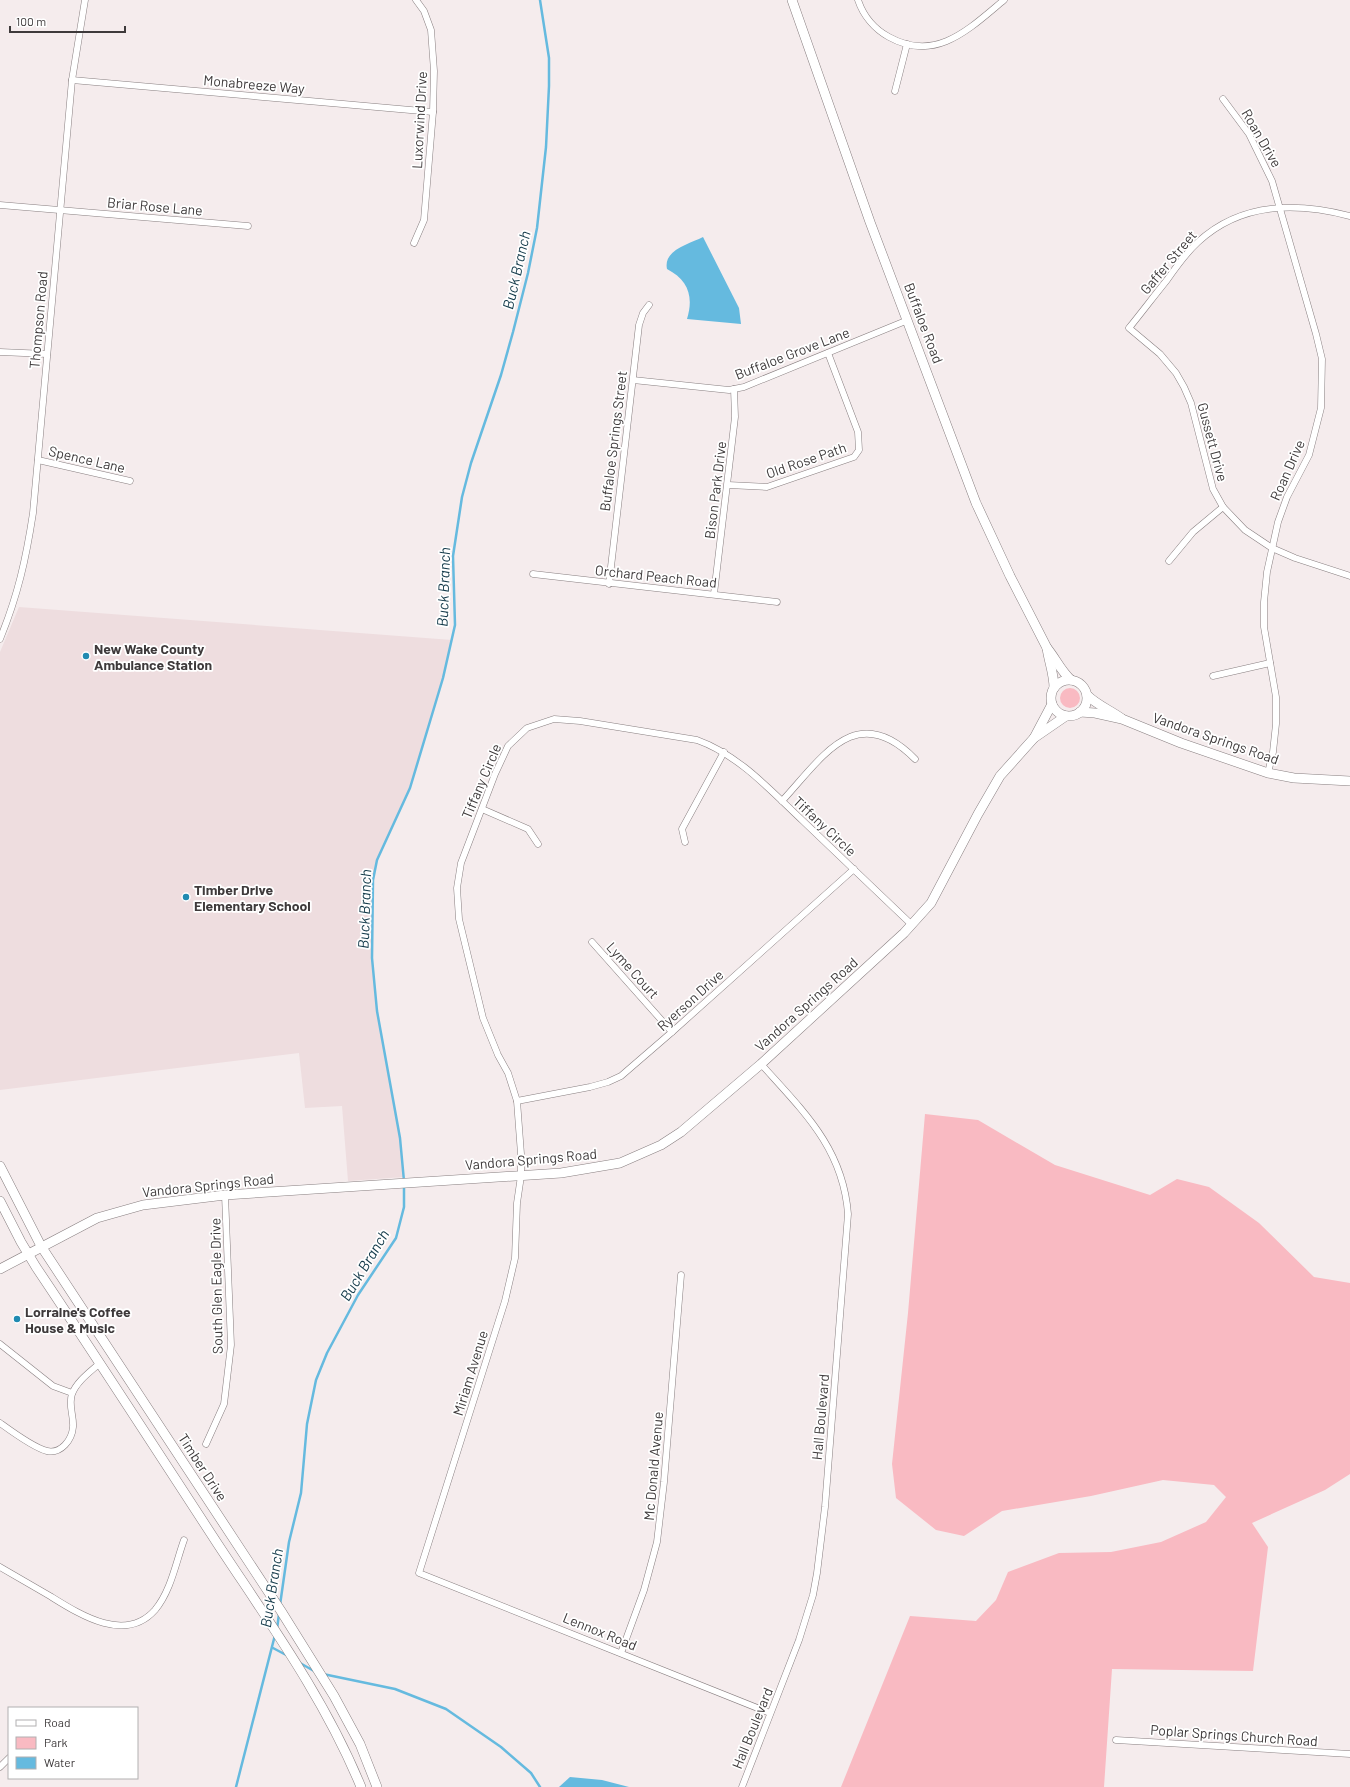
<svg xmlns="http://www.w3.org/2000/svg" width="1350" height="1787" font-family="Barlow,sans-serif">
  <rect width="100%" height="100%" fill="#f5eced"/>
  <polygon fill="#eedddf" points="19,607 452,640 443,678 410,788 377,860 373,880 372,958 377,1011 400,1138 404,1177 348,1181 342,1106 305,1108 299,1053 0,1090 0,652"/>
  <g fill="#f9bac2">
    <circle cx="1070" cy="698" r="10"/>
    <polygon points="925,1114 978,1120 1055,1165 1150,1195 1177,1179 1209,1187 1259,1223 1314,1277 1350,1283 1350,1474 1325,1490 1252,1523 1268,1547 1253,1671 1112,1669 1104,1787 841,1787 910,1616 976,1621 996,1600 1008,1572 1059,1553 1111,1552 1161,1542 1206,1522 1226,1497 1214,1485 1163,1480 1091,1496 1002,1511 964,1536 936,1530 896,1498 892,1464 908,1313"/>
  </g>
  <g fill="#65badf">
    <path d="M703,237l36,71 2,16 -54,-5c7,-23 1,-39 -20,-50 -4,-19 22,-25 36,-32z"/>
    <polygon points="570,1777 602,1780 629,1787 559,1787"/>
  </g>
  <g fill="none" stroke-linecap="round" stroke-linejoin="round">
    <g stroke="#65badf" stroke-width="2.5">
      <polyline points="404,1181 400,1138 377,1011 372,958 373,880 377,860 410,788 443,678 455,625 453,556 462,497 471,463 501,375 513,332 528,273 537,228 546,147 549,86 549,58 540,0"/>
      <polyline points="280,1605 289,1542 301,1493 307,1424 316,1380 327,1353 358,1295 396,1238 404,1207 404,1186"/>
      <polyline points="277,1629 279,1614"/>
      <polyline points="273,1648 288,1656"/>
      <polyline points="300,1663 314,1671"/>
      <polyline points="323,1674 395,1689 446,1709 501,1747 531,1773 540,1787"/>
      <polyline points="236,1787 275,1635"/>
    </g>
    <g stroke="#887f80" stroke-width="7">
      <g id="street">
        <path d="M858,0c5,15 16,29 31,37 47,26 80,-8 115,-37"/>
        <polyline points="72,80 433,112"/>
        <polyline points="895,91 907,44"/>
        <polyline points="1223,99 1249,134 1272,181 1316,334 1322,359 1321,408 1309,455 1287,497 1278,522 1267,572 1264,602 1264,627 1276,697 1276,724 1273,752 1268,773"/>
        <polyline points="0,205 248,226"/>
        <path d="M1350,216c-54,-14 -109,-14 -152,26 -12,11 -22,25 -31,38 -13,16 -25,32 -38,48l31,26 16,19 8,14 7,16 22,86 10,18 22,23 27,18 23,10 55,18"/>
        <polyline points="414,243 424,220 433,112 434,71 431,30 424,11 416,0"/>
        <polyline points="0,352 47,354"/>
        <polyline points="633,380 729,390 744,387 908,320"/>
        <polyline points="38,460 130,481"/>
        <polyline points="728,485 767,487 854,457 859,450 858,432 828,353"/>
        <polyline points="1169,561 1193,532 1223,507"/>
        <polyline points="533,574 777,602"/>
        <polyline points="609,584 639,325 643,313 649,305"/>
        <polyline points="714,594 735,417 734,389"/>
        <path d="M0,639c18,-44 26,-80 33,-126l39,-433 13,-80"/>
        <polyline points="1213,676 1270,663"/>
        <path d="M782,801c40,-43 74,-102 133,-42"/>
        <polyline points="482,809 528,829 538,844"/>
        <polyline points="685,842 682,829 724,752"/>
        <polyline points="592,942 672,1032"/>
        <polyline points="517,1101 590,1087 608,1082 621,1076 672,1032 854,869"/>
        <polyline points="0,1344 53,1386 72,1393"/>
        <path d="M0,1423c11,8 34,25 47,28 14,3 25,-11 26,-24 1,-11 -5,-22 -1,-33 5,-13 18,-22 28,-31"/>
        <polyline points="206,1444 224,1404 231,1345 225,1195"/>
        <path d="M0,1567c17,10 33,19 50,29 29,18 75,48 105,14 16,-19 21,-48 29,-70"/>
        <polyline points="621,1653 644,1590 657,1542 664,1482 681,1275"/>
        <path d="M770,1713l-351,-140 86,-272 10,-43 2,-55 4,-27v-22l-4,-53 -9,-28 -10,-18 -15,-37 -24,-99 -2,-31 4,-25 34,-89 13,-28 19,-18 27,-9 26,2 117,19c42,15 74,51 106,81 36,34 72,69 108,103"/>
        <polyline points="1116,1740 1350,1754"/>
        <polyline points="0,1767 9,1758"/>
        <path d="M742,1787l57,-147 14,-45 4,-22 8,-66 23,-293c-5,-66 -45,-103 -87,-150"/>
      </g>
    </g>
    <g stroke="#887f80" stroke-width="10">
      <g id="secondary">
        <path d="M792,0l78,222 106,281 34,73 37,72c9,11 14,23 24,32"/>
        <path d="M1047,648c2,14 7,26 7,40"/>
        <circle cx="1069" cy="698" r="18"/>
        <path d="M1087,695c10,10 23,15 34,23"/>
        <polyline points="1080,712 1095,713 1122,719 1181,743 1268,773 1294,778 1350,781"/>
        <polyline points="1034,738 1052,704"/>
        <polyline points="0,1166 41,1246 281,1611 334,1696 360,1744 377,1787"/>
        <path d="M0,1201l21,41 15,25c61,91 121,184 181,276 52,79 108,156 144,244"/>
        <polyline points="0,1269 97,1218 143,1205 225,1195 561,1173 620,1163 661,1145 681,1132 761,1064 904,933 931,903 978,814 1000,776 1034,738 1066,716"/>
      </g>
    </g>
    <use href="#street" stroke="#fff" stroke-width="6"/>
    <use href="#secondary" stroke="#fff" stroke-width="9"/>
  </g>
  <g fill="#1f8ab1" stroke="#fff" stroke-width="1.5">
    <circle cx="86" cy="656" r="4"/>
    <circle cx="186" cy="897" r="4"/>
    <circle cx="17" cy="1319" r="4"/>
  </g>
  <g text-anchor="middle" dominant-baseline="central" stroke-width="3.5" stroke-linejoin="round" paint-order="stroke">
    <g font-size="14" fill="#3e3a3b" stroke="#fff">
      <text transform="translate(254 84) rotate(5)">Monabreeze Way</text>
      <text transform="translate(419 120) rotate(-87)">Luxorwind Drive</text>
      <text transform="translate(1262 138) rotate(60)">Roan Drive</text>
      <text transform="translate(155 206) rotate(5)">Briar Rose Lane</text>
      <text transform="translate(1168 262) rotate(-50)">Gaffer Street</text>
      <text transform="translate(38 320) rotate(-85)">Thompson Road</text>
      <text transform="translate(924 323) rotate(69)">Buffaloe Road</text>
      <text transform="translate(792 353) rotate(-21)">Buffaloe Grove Lane</text>
      <text transform="translate(613 441) rotate(-83)">Buffaloe Springs Street</text>
      <text transform="translate(1213 442) rotate(75)">Gussett Drive</text>
      <text transform="translate(87 459) rotate(13)">Spence Lane</text>
      <text transform="translate(806 460) rotate(-19)">Old Rose Path</text>
      <text transform="translate(1287 470) rotate(-66)">Roan Drive</text>
      <text transform="translate(715 490) rotate(-83)">Bison Park Drive</text>
      <text transform="translate(656 576) rotate(6)">Orchard Peach Road</text>
      <text transform="translate(1216 738) rotate(19)">Vandora Springs Road</text>
      <text transform="translate(481 781) rotate(-67)">Tiffany Circle</text>
      <text transform="translate(825 826) rotate(43)">Tiffany Circle</text>
      <text transform="translate(633 970) rotate(48)">Lyme Court</text>
      <text transform="translate(690 1000) rotate(-42)">Ryerson Drive</text>
      <text transform="translate(806 1004) rotate(-42)">Vandora Springs Road</text>
      <text transform="translate(531 1159) rotate(-5)">Vandora Springs Road</text>
      <text transform="translate(208 1185) rotate(-6)">Vandora Springs Road</text>
      <text transform="translate(216 1286) rotate(-91)">South Glen Eagle Drive</text>
      <text transform="translate(470 1373) rotate(-73)">Miriam Avenue</text>
      <text transform="translate(820 1417) rotate(-85)">Hall Boulevard</text>
      <text transform="translate(653 1466) rotate(-85)">Mc Donald Avenue</text>
      <text transform="translate(203 1467) rotate(57)">Timber Drive</text>
      <text transform="translate(600 1631) rotate(22)">Lennox Road</text>
      <text transform="translate(752 1728) rotate(-68)">Hall Boulevard</text>
      <text transform="translate(1234 1735) rotate(4)">Poplar Springs Church Road</text>
    </g>
    <g font-size="14" font-weight="bold" fill="#3e3a3b" stroke="#fff" text-anchor="start">
      <text x="94" y="648">New Wake County<tspan x="94" dy="16">Ambulance Station</tspan></text>
      <text x="194" y="889">Timber Drive<tspan x="194" dy="16">Elementary School</tspan></text>
      <text x="25" y="1311">Lorraine's Coffee<tspan x="25" dy="16">House &amp; Music</tspan></text>
    </g>
    <g font-size="15" font-style="italic" fill="#123949" stroke="#fff">
      <text transform="translate(516 270) rotate(-77)">Buck Branch</text>
      <text transform="translate(443 587) rotate(-88)">Buck Branch</text>
      <text transform="translate(364 909) rotate(-88)">Buck Branch</text>
      <text transform="translate(364 1265) rotate(-59)">Buck Branch</text>
      <text transform="translate(271 1588) rotate(-81)">Buck Branch</text>
    </g>
  </g>
  <rect x="8" y="1707" width="130" height="72" fill="#ffffff" stroke="#b2b0b1"/>
  <rect x="16" y="1720" width="20" height="6" fill="#ffffff" stroke="#b2b0b1"/>
  <text x="44" y="1727" font-size="12" fill="#3e3a3b">Road</text>
  <rect x="16" y="1737" width="20" height="12" fill="#f9bac2" stroke="#b2b0b1"/>
  <text x="44" y="1747" font-size="12" fill="#3e3a3b">Park</text>
  <rect x="16" y="1757" width="20" height="12" fill="#65badf" stroke="#b2b0b1"/>
  <text x="44" y="1767" font-size="12" fill="#3e3a3b">Water</text>
  <path d="M10 26v6h115v-6" fill="none" stroke="#3e3a3b" stroke-width="2"/>
  <text x="16" y="26" font-size="12" fill="#3e3a3b" stroke="#ffffff" stroke-width="3" paint-order="stroke">100 m</text>
</svg>
